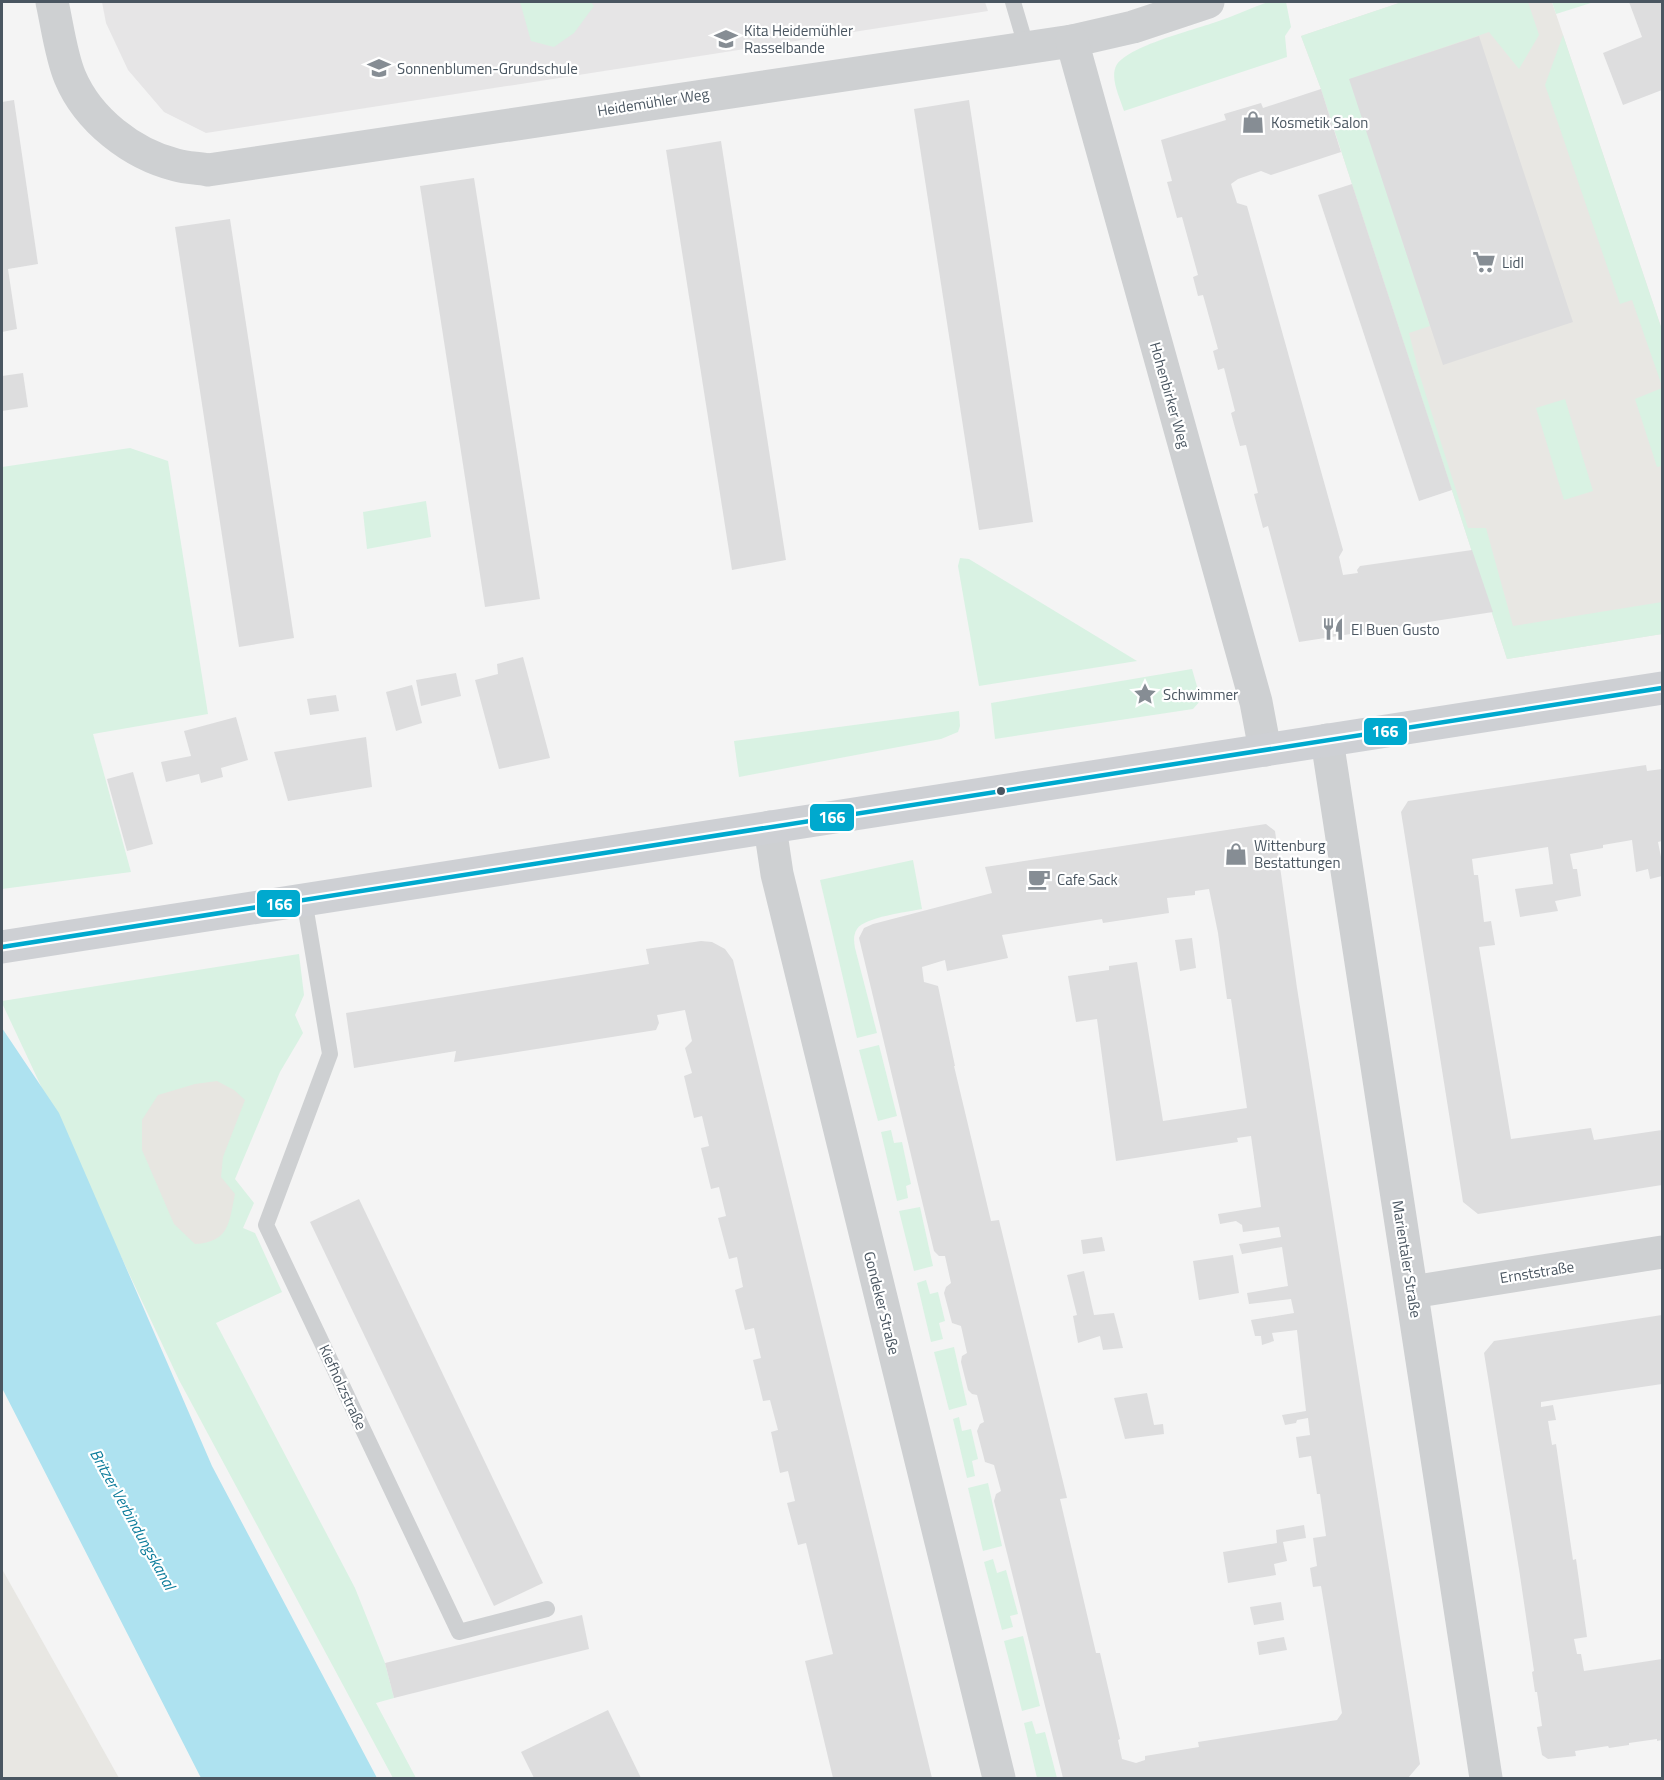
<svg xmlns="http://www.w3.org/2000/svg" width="1664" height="1780" font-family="'Titillium Web',sans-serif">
  <rect width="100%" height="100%" fill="#f4f4f4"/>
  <g fill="#e8e7e3">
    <polygon points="1402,2 1552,2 1662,330 1662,634 1507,659 1321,89 1301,36"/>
    <polygon points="2,1569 119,1778 2,1778"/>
  </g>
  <polygon fill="#e6e5e6" points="102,2 985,2 988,11 206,133 164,112 128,70 106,23"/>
  <g fill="#d9f2e3">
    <polygon points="520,2 591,2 594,6 574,33 554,47 531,41"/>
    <path d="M1268,2h18l5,25 -6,9 2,21 -163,54c-4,-13 -14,-32 -8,-45 11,-20 78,-36 100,-44 18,-6 35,-14 52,-20z"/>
    <polygon points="1402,2 1528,2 1539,35 1519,69 1489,32 1350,79 1430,326 1409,333 1419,373 1468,528 1486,528 1513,626 1662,602 1662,634 1507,659 1321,89 1301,36"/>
    <polygon points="1552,2 1594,2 1556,14"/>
    <polygon points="1563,35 1662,330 1662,386 1632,300 1620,304 1545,85"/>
    <polygon points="1662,388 1662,466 1657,467 1635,399"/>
    <polygon points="1565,399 1593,491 1564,500 1536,408"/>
    <polygon points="130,448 168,461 208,714 93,734 131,872 2,889 2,467"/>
    <polygon points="426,501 431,537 367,549 363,512"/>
    <polygon points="960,558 969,559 1137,661 979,686 958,566"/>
    <polygon points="1192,669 1201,700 1193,709 995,739 991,703"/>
    <polygon points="959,711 960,726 958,732 941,739 739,777 734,741"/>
    <path d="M913,860l9,49c-15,3 -57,8 -65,20 -4,6 -3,13 -2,19l22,85 -20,5 -37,-158z"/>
    <polygon points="299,954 304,995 295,1015 303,1033 280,1072 235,1179 254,1203 243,1228 255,1233 282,1292 216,1323 355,1588 385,1663 394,1698 376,1703 416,1778 393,1778 179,1380 2,1003 2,1001"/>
    <polygon points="879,1045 897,1116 878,1121 859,1050"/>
    <polygon points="891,1130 894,1143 902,1142 911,1184 906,1186 908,1198 897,1201 881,1132"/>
    <polygon points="920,1207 933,1266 914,1271 899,1211"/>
    <polygon points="926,1280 930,1294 938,1292 945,1321 939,1323 943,1339 931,1342 917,1283"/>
    <polygon points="954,1347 967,1405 949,1410 934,1352"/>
    <polygon points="959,1417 962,1431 971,1429 978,1459 972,1461 975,1476 967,1478 953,1419"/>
    <polygon points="988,1483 1002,1546 983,1551 968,1488"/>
    <polygon points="993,1559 997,1573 1006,1570 1018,1614 1010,1616 1013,1627 1002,1630 984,1562"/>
    <polygon points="1023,1636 1040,1706 1022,1711 1004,1641"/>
    <polygon points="1032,1721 1036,1734 1045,1732 1057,1778 1037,1778 1024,1723"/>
  </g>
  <path fill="#e7e6e1" d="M217,1081l17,9 11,10 -22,57 -2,20 14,17c-6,28 -5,48 -40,50l-21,-20 -32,-74v-30l16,-25 37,-11z"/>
  <polygon fill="#aee2f0" points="2,1028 59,1113 212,1466 377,1778 201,1778 2,1388"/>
  <g fill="#ddddde" fill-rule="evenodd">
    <polygon points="1629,2 1662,2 1662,90 1623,105 1603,53 1642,37"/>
    <polygon points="1479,36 1573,322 1443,365 1349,79"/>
    <polygon points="1321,89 1341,152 1271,175 1261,171 1238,179 1231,184 1237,203 1247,206 1343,550 1339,557 1343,575 1358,573 1357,570 1360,566 1472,550 1493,612 1299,642 1268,526 1263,528 1254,494 1258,493 1246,445 1240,446 1231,413 1235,411 1224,368 1218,370 1213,351 1218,349 1203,295 1198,296 1193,277 1198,275 1182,217 1177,218 1167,182 1172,181 1161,140 1226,120 1224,114 1261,103 1263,108"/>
    <polygon points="14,100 38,264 8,269 17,329 2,332 2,102"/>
    <polygon points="969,100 1033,522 979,530 914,109"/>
    <polygon points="721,141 786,560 732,570 666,150"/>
    <polygon points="474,178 540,599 485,607 420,186"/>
    <polygon points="1352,184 1452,490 1419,501 1318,195"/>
    <polygon points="230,219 294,638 239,647 175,227"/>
    <polygon points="23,373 28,407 2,411 2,376"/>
    <polygon points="523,657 550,758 499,769 475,680 498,674 497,664"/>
    <polygon points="456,673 461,696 421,706 416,680"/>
    <polygon points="412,685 422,723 396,731 386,692"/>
    <polygon points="336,695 339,711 310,715 307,699"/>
    <polygon points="236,717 248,760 221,768 223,777 201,783 199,774 166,782 161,762 191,756 184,731"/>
    <polygon points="366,737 372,787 288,801 274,752"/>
    <polygon points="1646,765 1647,771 1662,769 1662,841 1658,842 1662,862 1662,876 1650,879 1648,869 1636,872 1632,840 1603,845 1603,848 1570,854 1573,869 1577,869 1581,896 1555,901 1558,911 1520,917 1515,889 1553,884 1548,847 1472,859 1474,875 1478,875 1484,922 1491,921 1495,945 1479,947 1511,1139 1591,1128 1594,1140 1662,1130 1662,1185 1478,1214 1463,1202 1401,812 1408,801"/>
    <polygon points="133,772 153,844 127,851 107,779"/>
    <path d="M1266,824l9,7 22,157 123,776 -12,14h-345l-69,-277 2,-7 5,-3 -7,-26 -9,-3 -8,-31 3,-7 4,-2 -7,-27 -5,-1 -4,-4 -7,-28 1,-6 5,-3 -6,-27 -9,-3 -8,-30 2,-6 5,-4 -6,-27h-6l-5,-5 -75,-313 5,-10 9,-4 119,-31 -7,-26zM1209,889l9,44 9,66h4l16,109 -84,13 -26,-159 -28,4v4l-41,6 8,46 21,-3 19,142 122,-19 -1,-4 14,-2 10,71 -43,7 2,10 16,-3 6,4 1,7 36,-5 2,10 -42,7 3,10 40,-7 6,39 -41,7 2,11 42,-5 3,14 -43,7 4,16h6l1,9 12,-4 -2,-8 25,-3 9,81 -24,4 3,10 11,-2 1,-3 11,-2 2,17 -14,2 3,21 12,-2 6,38h3l6,42 -13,2 4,28 -7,2 3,19 8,-1 21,127 -5,7 -139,22 1,5 -54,9v4l-9,3 -14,-4 -4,-19 2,-1 -20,-86h-4l-36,-154 7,-1 -68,-278 -8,1 -37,-155h1l-17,-80 -14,-4 -2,-15 23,-7 2,11 61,-13 -6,-23 100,-16 1,4 66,-10 -2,-15 28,-3v-4z"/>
    <polygon points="1192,938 1196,968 1180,971 1175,940"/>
    <polygon points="701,941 712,942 725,949 733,960 932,1778 833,1778 805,1661 833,1654 806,1543 798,1545 787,1503 795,1501 788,1471 780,1473 771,1432 778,1430 770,1400 763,1401 753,1360 761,1358 754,1328 745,1330 735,1290 743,1287 737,1257 729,1259 718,1218 726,1216 719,1187 711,1189 701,1148 709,1146 702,1116 694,1118 684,1076 692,1073 685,1048 692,1041 685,1010 657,1015 659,1023 656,1030 454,1062 456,1051 354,1068 346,1013 649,964 646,949"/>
    <polygon points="359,1199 543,1583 494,1606 310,1222"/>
    <polygon points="1102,1237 1105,1251 1083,1254 1081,1240"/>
    <polygon points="1233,1255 1239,1293 1199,1300 1193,1261"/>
    <polygon points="1084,1271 1094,1315 1114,1313 1123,1348 1103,1350 1100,1336 1078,1343 1073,1316 1077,1315 1067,1275"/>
    <polygon points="1662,1315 1662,1384 1541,1402 1541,1407 1553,1405 1556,1420 1548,1421 1552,1445 1556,1444 1573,1560 1576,1559 1587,1637 1574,1639 1577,1654 1581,1654 1584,1671 1662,1659 1662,1740 1657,1741 1657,1739 1629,1743 1629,1745 1609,1748 1608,1746 1575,1751 1576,1756 1548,1759 1542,1755 1537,1727 1542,1726 1537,1692 1535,1692 1532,1672 1534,1671 1519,1569 1484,1353 1494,1341"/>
    <polygon points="1147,1393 1154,1425 1163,1424 1164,1434 1125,1439 1114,1398"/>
    <polygon points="1304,1525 1306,1538 1283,1542 1287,1561 1274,1564 1276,1575 1228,1583 1223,1552 1277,1543 1276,1530"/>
    <polygon points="1281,1602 1284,1620 1254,1625 1250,1607"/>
    <polygon points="582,1615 589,1649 394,1698 385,1663"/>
    <polygon points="1284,1637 1287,1650 1259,1655 1257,1642"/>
    <polygon points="608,1710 641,1778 534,1778 521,1752"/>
  </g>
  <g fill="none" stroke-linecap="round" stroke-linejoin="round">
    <g stroke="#ced0d2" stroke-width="16">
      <polyline points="1013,2 1026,46"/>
      <polyline points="304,899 330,1054 266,1225 459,1632 547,1609"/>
    </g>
    <g stroke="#ced0d2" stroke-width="33">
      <path d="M52,2c5,22 9,54 18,75 18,43 62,77 106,88 11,3 22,3 32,5l864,-129 61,-14 75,-25"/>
      <polyline points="1072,41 1256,702 1265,750"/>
      <polyline points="1327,740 1486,1778"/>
      <polyline points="770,827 777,874 999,1778"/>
      <polyline points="1412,1292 1662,1252"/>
    </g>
    <polyline stroke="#ced0d4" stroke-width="33" points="2,947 1662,688"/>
    <g stroke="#fff" stroke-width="9">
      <polyline id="bus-1" points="2,947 1662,688"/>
    </g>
    <use href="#bus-1" stroke="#00a9ce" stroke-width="4.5"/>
  </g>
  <defs>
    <g id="school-bare" transform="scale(1.8)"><path d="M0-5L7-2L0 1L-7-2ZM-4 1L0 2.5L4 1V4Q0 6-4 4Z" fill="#868d94" stroke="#fff" stroke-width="2.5" paint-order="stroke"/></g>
    <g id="shop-bare" transform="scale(1.8)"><path d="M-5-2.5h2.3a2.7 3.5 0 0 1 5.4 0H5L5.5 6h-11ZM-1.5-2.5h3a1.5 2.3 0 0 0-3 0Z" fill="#868d94" stroke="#fff" stroke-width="2.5" paint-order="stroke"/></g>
    <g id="supermarket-bare" transform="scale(1.8)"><path d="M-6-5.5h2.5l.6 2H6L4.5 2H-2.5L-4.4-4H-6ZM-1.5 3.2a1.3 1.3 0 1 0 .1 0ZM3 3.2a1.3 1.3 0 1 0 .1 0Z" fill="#868d94" stroke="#fff" stroke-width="2.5" paint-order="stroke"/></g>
    <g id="restaurant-bare" transform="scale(1.8)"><path d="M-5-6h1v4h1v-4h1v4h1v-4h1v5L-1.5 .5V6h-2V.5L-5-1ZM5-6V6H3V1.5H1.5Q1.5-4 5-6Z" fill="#868d94" stroke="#fff" stroke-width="2.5" paint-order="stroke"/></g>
    <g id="sight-bare" transform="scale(1.8)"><path d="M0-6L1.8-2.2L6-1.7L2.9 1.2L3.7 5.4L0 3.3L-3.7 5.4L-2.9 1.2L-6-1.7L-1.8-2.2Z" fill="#868d94" stroke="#fff" stroke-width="2.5" paint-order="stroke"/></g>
    <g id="cafe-bare" transform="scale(1.8)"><path d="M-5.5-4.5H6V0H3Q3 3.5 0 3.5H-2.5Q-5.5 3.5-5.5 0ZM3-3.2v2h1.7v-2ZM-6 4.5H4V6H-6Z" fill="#868d94" stroke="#fff" stroke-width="2.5" paint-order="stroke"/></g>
  </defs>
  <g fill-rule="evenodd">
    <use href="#school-bare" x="726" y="39"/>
    <use href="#school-bare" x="379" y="68"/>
    <use href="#shop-bare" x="1253" y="122"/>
    <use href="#supermarket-bare" x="1484" y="262"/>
    <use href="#restaurant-bare" x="1333" y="629"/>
    <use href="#sight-bare" x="1145" y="694"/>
    <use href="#shop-bare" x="1236" y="854"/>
    <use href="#cafe-bare" x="1039" y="879"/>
  </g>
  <circle fill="#4a5661" stroke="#fff" stroke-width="2" cx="1001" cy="791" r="5"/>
  <g text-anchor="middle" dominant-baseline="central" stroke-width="4.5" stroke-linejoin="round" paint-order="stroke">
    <g font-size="15" fill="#4a5661" stroke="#fff" text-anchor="start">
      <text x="744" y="30">Kita Heidemühler<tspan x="744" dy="17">Rasselbande</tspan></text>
      <text x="397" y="68">Sonnenblumen-Grundschule</text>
      <text x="1271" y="122">Kosmetik Salon</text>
      <text x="1502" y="262">Lidl</text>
      <text x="1351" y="629">El Buen Gusto</text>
      <text x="1163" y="694">Schwimmer</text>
      <text x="1254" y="845">Wittenburg<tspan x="1254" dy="17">Bestattungen</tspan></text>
      <text x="1057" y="879">Cafe Sack</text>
    </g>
    <g font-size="15" fill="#4a5661" stroke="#fff">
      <text transform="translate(653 102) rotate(-9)">Heidemühler Weg</text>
      <text transform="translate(1170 395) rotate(74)">Hohenbirker Weg</text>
      <text transform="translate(1407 1259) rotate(81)">Marientaler Straße</text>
      <text transform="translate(1537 1272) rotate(-9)">Ernststraße</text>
      <text transform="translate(882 1303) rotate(76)">Gondeker Straße</text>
      <text transform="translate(343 1387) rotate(65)">Kiefholzstraße</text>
    </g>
    <g font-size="16" font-style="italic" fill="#0c7c9b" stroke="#fff">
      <text transform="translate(133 1519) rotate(61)">Britzer Verbindungskanal</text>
    </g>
  </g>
  <g stroke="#fff" stroke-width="2">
    <rect x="1363" y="717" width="45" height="29" rx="6" fill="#00a9ce"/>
    <rect x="809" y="803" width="46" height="29" rx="6" fill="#00a9ce"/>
    <rect x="256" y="889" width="45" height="29" rx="6" fill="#00a9ce"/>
  </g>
  <g font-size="16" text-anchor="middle" font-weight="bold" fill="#fff">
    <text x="1385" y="737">166</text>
    <text x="832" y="823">166</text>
    <text x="279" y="910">166</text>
  </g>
  <rect width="1664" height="1780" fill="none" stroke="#4a5661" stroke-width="6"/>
</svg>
